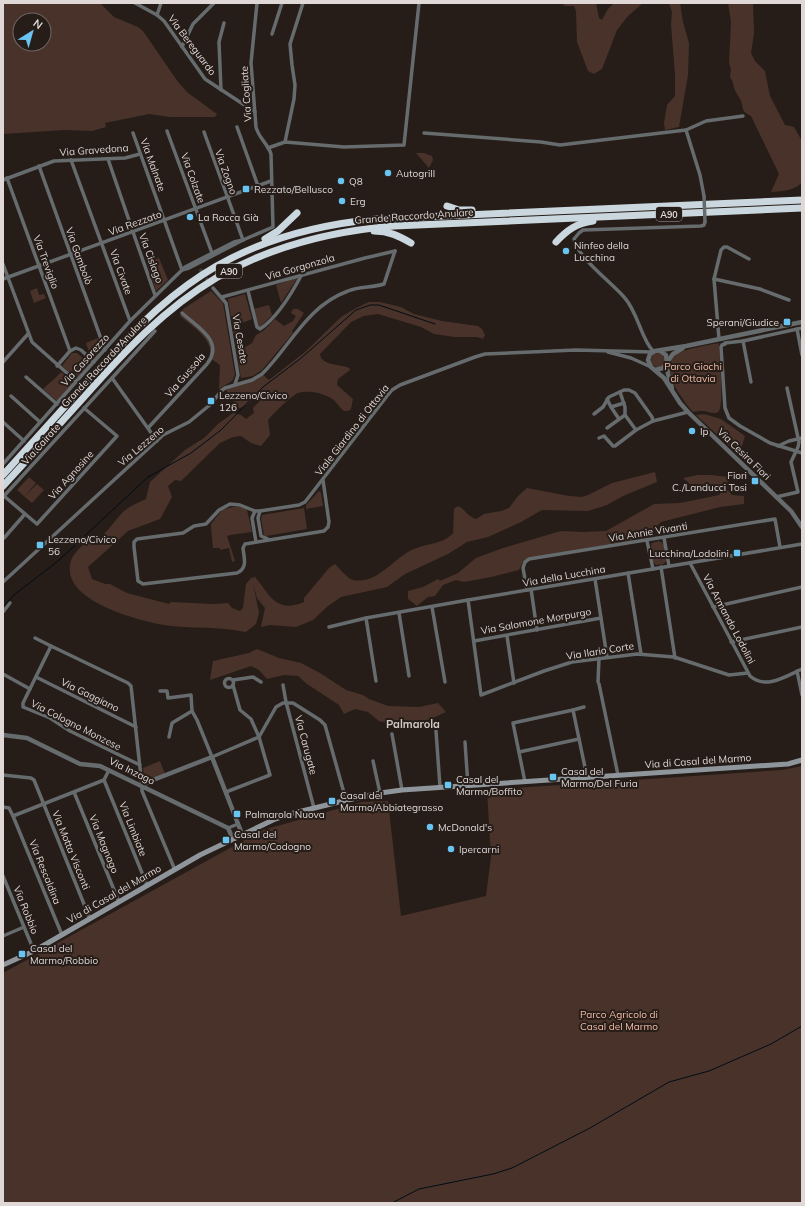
<svg xmlns="http://www.w3.org/2000/svg" width="805" height="1206" font-family="Mulish,sans-serif">
  <rect width="100%" height="100%" fill="#261d19"/>
  <g fill="#493229" fill-rule="evenodd">
    <path d="M3,3h97l14,14 24,10 5,4 35,51 10,11 29,21 -2,3h-45l-21,-3 -44,9 1,4 -14,4 -28,-1 -61,4zM20,20h24v24h-24z"/>
    <polygon points="562,3 596,3 599,18 602,20 608,9 614,3 643,3 628,16 617,30 602,69 594,74 588,71 577,42 576,11 574,6 565,6"/>
    <polygon points="669,3 680,3 683,22 689,43 688,75 679,127 665,130 664,123 667,105 675,96 675,75 671,24 672,12"/>
    <path d="M728,3h25l1,30 -3,20 4,8 10,10 5,25 15,29 9,2 8,14v41c-7,9 -20,9 -31,10l8,-18 -28,-58c-10,-5 -7,-6 -10,-15 -1,-3 -4,-6 -5,-9 -3,-5 -2,-10 -6,-15l1,-8 -2,-6 2,-41z"/>
    <polygon points="416,153 424,153 432,156 433,160 429,168"/>
    <polygon points="159,258 168,280 156,291 147,263"/>
    <polygon points="298,277 281,303 276,285"/>
    <polygon points="37,288 39,295 44,294 46,298 34,303 30,291"/>
    <path d="M211,291l12,12 12,72 -3,6 -13,8 1,-24 -10,-7c4,-19 -17,-31 -30,-42l3,-7z"/>
    <polygon points="245,294 252,319 237,325 244,348 252,343 256,335 263,331 275,319 284,326 293,321 296,316 291,313 293,309 298,309 304,313 292,331 293,333 262,370 253,376 241,378 228,299"/>
    <path d="M369,302h11l21,5 13,7 28,7 36,5 4,3 3,6 -2,4 -6,-2h-22l-21,-3 -13,-7 -43,-13 -14,2 -13,6 -31,32c1,12 21,10 29,14l1,2 -12,9 -1,6 16,14 -2,10 -3,2h-4c-5,-4 -8,-10 -13,-13 -9,-5 -22,-8 -33,-5 -6,2 -25,21 -30,27l2,15 -9,11 -10,-3 -10,-7 -8,1 -13,6 -39,38 -6,-1 -7,6 4,11 -12,22 -32,12 -40,36 4,12 13,5h5l17,9 42,11 2,-2 43,2 14,-1 4,5 8,3 3,-3 3,-24 6,-7 1,2 1,-3c16,18 21,38 50,26v-4l25,-30 6,-4c4,4 13,15 18,16 25,5 41,-23 61,-31 14,-6 30,-5 39,-16l1,-24 4,-3c7,3 10,11 18,13l8,-5 17,-3 8,-3 9,-12 9,-8 42,8 13,1 6,-2 24,-12 43,-11 2,10 -34,14 -16,9 -19,6 -46,-1 -21,12 -33,15 -21,5 -19,12 -43,20 -18,13 -46,10 -13,9 -15,14 -17,7 -26,-2 -9,2 4,-19 -8,-10 -4,-15 6,30 -3,11 -10,8c-27,-6 -55,-3 -82,-7 -28,-5 -109,-26 -92,-67 2,-4 10,-13 14,-15 4,-2 8,-2 12,-4 10,-7 16,-18 25,-27 6,-6 15,-9 23,-13l4,-17 35,-32 19,-12 14,-14 15,-11 8,2 5,4 8,-6 -1,-5 9,-9 -4,-2c-9,3 -9,9 -19,11l-11,-14 -2,-5 37,-14 6,5 36,-28 36,-35 15,-9z"/>
    <polygon points="269,305 272,315 259,328 254,309"/>
    <polygon points="98,338 102,349 94,359 90,355 86,343"/>
    <path d="M719,343c0,10 6,65 -1,69 -4,3 -11,-1 -15,-1 -3,0 -7,0 -10,1 -10,-12 -36,-44 -16,-58 7,-5 32,-9 42,-11z"/>
    <circle cx="658" cy="360" r="7"/>
    <polygon points="72,353 77,353 90,364 76,379 62,366"/>
    <path d="M61,372l10,8 1,4 -15,17 -14,-12c6,-6 12,-10 18,-17z"/>
    <polygon points="704,414 721,419 745,436 739,455 696,415"/>
    <polygon points="698,475 711,475 728,477 727,489 732,495 744,496 744,504 720,507 661,522 645,538 528,558 524,560 519,570 491,577 464,582 456,580 443,585 435,596 428,597 417,606 408,599 408,591 423,587 438,579 440,581 458,573 476,558 503,548 561,531 583,532 606,531 654,504 680,503 719,495 723,490 720,486 690,484 683,478"/>
    <polygon points="29,477 36,483 25,496 37,484 44,490 32,503 17,490"/>
    <polygon points="319,491 321,493 323,506 306,509 306,505"/>
    <polygon points="232,507 244,507 247,510 252,532 230,535 227,536 235,561 232,562 229,548 220,550 220,548 213,548 211,527 211,524 222,510"/>
    <polygon points="304,508 307,529 266,536 264,535 261,518 262,515"/>
    <path d="M659,541l5,3 2,17 -2,3 -8,1c-5,-4 -7,-16 -4,-22z"/>
    <polygon points="257,649 279,658 301,663 320,673 346,690 363,695 369,699 388,706 419,707 438,703 446,712 431,719 397,725 379,721 368,712 355,709 344,714 339,705 307,684 298,676 284,675 267,679 259,670 251,666 210,680 213,661 249,653"/>
    <polygon points="160,761 165,774 150,780 144,776 143,768"/>
    <polygon points="802,766 802,1203 3,1203 3,973 263,830 362,802 388,801 401,916 486,896 491,857 487,790 782,770"/>
  </g>
  <g fill="none" stroke-linecap="round" stroke-linejoin="round">
    <g stroke="#000c16" stroke-width="1">
      <polyline points="3,607 14,595 58,561 148,477 191,453 221,430 263,387 300,359 356,310 370,305 379,305 435,324"/>
      <polyline points="392,1203 419,1189 493,1174 512,1168 590,1128 669,1082 709,1071 771,1044 802,1026"/>
    </g>
    <polyline stroke="#423935" stroke-width="3.5" stroke-dasharray="3.5 2" stroke-linecap="butt" points="200,269 213,288"/>
    <g stroke="#666b6d" stroke-width="3.5">
      <polyline points="135,3 157,15 164,21 205,79 255,112"/>
      <polyline points="157,15 161,3"/>
      <polyline points="272,34 282,3"/>
      <polyline points="182,47 193,24 214,3"/>
      <polyline points="221,90 219,42 224,23"/>
      <polyline points="237,127 258,186"/>
      <polyline points="686,130 706,121 743,116"/>
      <polyline points="167,131 212,253"/>
      <polyline points="204,132 243,240"/>
      <polyline points="133,133 182,270"/>
      <polyline points="424,133 541,142 560,145 686,130 700,175 704,196"/>
      <polyline points="285,142 294,99 295,85 292,65 290,44 303,3"/>
      <polyline points="268,148 285,142 344,147 404,145 419,3"/>
      <polyline points="108,159 133,232 155,295"/>
      <polyline points="71,160 130,321"/>
      <polyline points="39,166 105,350"/>
      <polyline points="7,178 70,351"/>
      <polyline points="3,180 54,161 125,158 140,154"/>
      <polyline points="3,264 32,342 77,382"/>
      <path d="M182,270l7,-2 54,-28 30,-13 -2,-73c-3,-10 -13,-17 -15,-27l-5,-64 6,-60"/>
      <polyline points="3,279 271,181"/>
      <polyline points="714,279 760,289 789,300"/>
      <polyline points="213,288 226,303 238,375 235,384"/>
      <path d="M248,291l9,36 3,2c17,-11 32,-36 42,-55"/>
      <polyline points="222,297 365,258 395,251"/>
      <polyline points="797,329 802,355"/>
      <polyline points="719,339 714,279 721,250 724,247 727,247 749,259"/>
      <polyline points="743,341 751,382"/>
      <polyline points="725,343 743,341 802,328"/>
      <polyline points="725,344 722,345 721,347 725,408 729,418 740,426 770,443 802,453"/>
      <path d="M653,351c-12,-12 -15,-39 -29,-54 -13,-15 -47,-40 -50,-58l5,-6 4,-3 118,-4 3,-1 1,-3"/>
      <polyline points="608,352 631,358 651,367"/>
      <polyline points="3,362 28,334"/>
      <polyline points="57,366 70,351 76,348 81,350 94,362"/>
      <polyline points="26,377 57,404"/>
      <polyline points="112,378 157,441"/>
      <polyline points="620,392 625,407 625,415"/>
      <polyline points="11,396 40,422"/>
      <polyline points="607,399 611,407 624,403"/>
      <polyline points="611,407 619,419"/>
      <polyline points="594,414 603,407 609,397 624,390 629,390 635,393 652,417 653,421"/>
      <polyline points="3,422 24,441"/>
      <path d="M148,428l59,-64c18,-23 -10,-37 -25,-51"/>
      <polyline points="607,428 625,415 636,430"/>
      <polyline points="599,438 604,436 613,446 615,446 636,430 653,421 688,412"/>
      <polyline points="778,446 789,441 802,438"/>
      <polyline points="3,464 130,321 185,267 234,242 243,240"/>
      <polyline points="4,496 37,524 117,436 84,408"/>
      <polyline points="3,497 155,331"/>
      <polyline points="776,497 798,492 791,462 798,447 799,442 787,388"/>
      <polyline points="255,511 252,518 256,542"/>
      <path d="M260,511h-5l-15,-6 -10,-1 -11,6 -13,14 -12,2 -11,7 -46,6 -3,3v5l4,34 5,3 94,-11c11,-5 7,-15 6,-25l2,-4 79,-13 4,-4 1,-5 -6,-42"/>
      <polyline points="4,538 25,514"/>
      <polyline points="664,538 669,566"/>
      <polyline points="268,539 261,536 258,518 260,511 299,505 305,502 387,396 392,390 400,385 475,357 485,354 576,350 652,352"/>
      <polyline points="647,541 653,569"/>
      <path d="M690,563l60,113c16,14 36,0 52,-7"/>
      <polyline points="661,567 675,658"/>
      <polyline points="628,573 641,654"/>
      <polyline points="595,579 607,657"/>
      <path d="M3,582l160,-147 26,-13 22,-18 10,-13 4,-3 27,-8 10,-6c29,-29 45,-68 86,-83 12,-5 24,-3 36,-7l11,-33"/>
      <polyline points="531,589 537,630"/>
      <polyline points="527,590 523,568 525,562 529,559 775,519 780,547"/>
      <polyline points="468,600 481,695 544,671 572,662 637,654 674,657 729,675 748,673"/>
      <polyline points="432,607 445,682"/>
      <polyline points="713,607 802,587"/>
      <polyline points="3,612 10,603"/>
      <polyline points="399,613 409,676"/>
      <polyline points="366,618 376,681"/>
      <polyline points="329,627 366,618 468,600 802,544"/>
      <polyline points="507,636 514,683"/>
      <polyline points="35,638 51,646"/>
      <polyline points="474,641 601,618"/>
      <polyline points="731,642 802,627"/>
      <polyline points="797,671 802,695"/>
      <polyline points="3,674 30,689"/>
      <polyline points="36,677 136,727"/>
      <circle cx="229" cy="683" r="4.5"/>
      <polyline points="233,680 253,677 261,682"/>
      <polyline points="598,682 599,658"/>
      <polyline points="599,684 618,775"/>
      <polyline points="283,685 286,702 314,808"/>
      <polyline points="160,691 167,691 168,698 191,695 192,711 197,720 212,757 259,737 276,707 283,703 293,703 320,720 325,725 346,800"/>
      <polyline points="573,710 584,707"/>
      <polyline points="436,731 440,787"/>
      <polyline points="392,734 402,790"/>
      <polyline points="169,737 172,723 192,711"/>
      <polyline points="465,742 468,786"/>
      <polyline points="519,752 579,739"/>
      <polyline points="373,761 380,793"/>
      <polyline points="140,765 70,731 50,718 23,707 23,703 51,646 128,683 131,686 142,786 142,791 175,870"/>
      <polyline points="3,775 31,778 34,780 90,919"/>
      <polyline points="104,780 147,885"/>
      <polyline points="525,782 513,723 573,710 587,777"/>
      <polyline points="74,792 119,902"/>
      <polyline points="226,792 270,775 259,737 251,719 240,710 233,685"/>
      <polyline points="3,807 9,808 13,816 104,780 109,770"/>
      <polyline points="13,816 62,935"/>
      <polyline points="228,828 238,824"/>
      <polyline points="3,876 34,951"/>
      <polyline points="3,936 24,927"/>
    </g>
    <g stroke="#666b6d" stroke-width="4.5">
      <polyline points="802,322 686,346 655,351 650,354 648,360 651,367 664,378 680,403 688,412 791,511 802,527"/>
      <polyline points="668,361 673,354 683,348"/>
      <polyline points="667,365 668,374 672,388"/>
      <polyline points="655,370 663,368 667,363 666,355 660,351"/>
      <polyline points="3,735 27,738 80,764 100,766 228,828 233,839"/>
      <polyline points="142,786 148,782 212,757 242,834"/>
    </g>
    <polyline stroke="#8f969b" stroke-width="5" points="3,965 34,951 200,855 273,820 290,814 343,801 380,793 402,790 788,764 802,760"/>
    <g stroke="#cbd7de" stroke-width="7">
      <polyline points="447,206 459,210 472,210"/>
      <path d="M374,231c15,0 25,5 37,12"/>
      <polyline points="265,239 278,231 297,213"/>
      <path d="M556,242c11,-12 21,-19 37,-21"/>
      <path d="M3,475c28,-31 56,-62 84,-93 35,-39 70,-78 115,-107 52,-34 113,-50 174,-56l426,-19"/>
      <path d="M3,486c27,-29 54,-59 81,-89 40,-45 80,-88 132,-119 55,-32 116,-47 178,-52l408,-18"/>
    </g>
    <polyline stroke="#666b6d" stroke-width="3.5" points="704,196 705,222"/>
  </g>
  <g fill="#68c4f0" stroke="#261d19" stroke-width="1.5">
    <circle cx="388" cy="173" r="4"/>
    <circle cx="341" cy="181" r="4"/>
    <rect x="242" y="185" width="8" height="8" rx="2"/>
    <circle cx="342" cy="201" r="4"/>
    <circle cx="190" cy="217" r="4"/>
    <circle cx="566" cy="251" r="4"/>
    <rect x="783" y="318" width="8" height="8" rx="2"/>
    <rect x="207" y="397" width="8" height="8" rx="2"/>
    <circle cx="692" cy="431" r="4"/>
    <rect x="751" y="477" width="8" height="8" rx="2"/>
    <rect x="36" y="541" width="8" height="8" rx="2"/>
    <rect x="733" y="549" width="8" height="8" rx="2"/>
    <rect x="549" y="773" width="8" height="8" rx="2"/>
    <rect x="444" y="781" width="8" height="8" rx="2"/>
    <rect x="328" y="797" width="8" height="8" rx="2"/>
    <rect x="233" y="810" width="8" height="8" rx="2"/>
    <circle cx="430" cy="827" r="4"/>
    <rect x="222" y="836" width="8" height="8" rx="2"/>
    <circle cx="451" cy="849" r="4"/>
    <rect x="18" y="950" width="8" height="8" rx="2"/>
  </g>
  <g text-anchor="middle" dominant-baseline="central" stroke-width="4" stroke-linejoin="round" paint-order="stroke">
    <g fill="#261d19" stroke="#a8a09d" stroke-width="1">
      <rect x="656" y="207" width="26" height="14" rx="3"/>
      <rect x="216" y="264" width="26" height="14" rx="3"/>
    </g>
    <g font-size="9" font-weight="bold" fill="#dfd8d6">
      <text x="669" y="214">A90</text>
      <text x="229" y="271">A90</text>
    </g>
    <g font-size="10" fill="#dfd8d6" stroke="#261d19">
      <text transform="translate(192 45) rotate(53)">Via Bereguardo</text>
      <text transform="translate(246 94) rotate(-94)">Via Cogliate</text>
      <text transform="translate(94 150) rotate(-4)">Via Gravedona</text>
      <text transform="translate(153 165) rotate(70)">Via Malnate</text>
      <text transform="translate(226 172) rotate(70)">Via Zogno</text>
      <text transform="translate(193 178) rotate(70)">Via Colzate</text>
      <text transform="translate(414 216) rotate(-4)">Grande Raccordo Anulare</text>
      <text transform="translate(135 223) rotate(-20)">Via Rezzato</text>
      <text transform="translate(79 256) rotate(70)">Via Gambolò</text>
      <text transform="translate(151 258) rotate(70)">Via Cislago</text>
      <text transform="translate(46 262) rotate(70)">Via Treviglio</text>
      <text transform="translate(300 267) rotate(-16)">Via Gorgonzola</text>
      <text transform="translate(121 272) rotate(70)">Via Civate</text>
      <text transform="translate(240 339) rotate(80)">Via Cesate</text>
      <text transform="translate(85 360) rotate(-48)">Via Casorezzo</text>
      <text transform="translate(104 362) rotate(-47)">Grande Raccordo Anulare</text>
      <text transform="translate(185 375) rotate(-49)">Via Gussola</text>
      <text transform="translate(352 430) rotate(-52)">Viale Giardino di Ottavia</text>
      <text transform="translate(41 444) rotate(-48)">Via Cairate</text>
      <text transform="translate(141 446) rotate(-40)">Via Lezzeno</text>
      <text transform="translate(744 454) rotate(44)">Via Cesira Fiori</text>
      <text transform="translate(71 475) rotate(-48)">Via Agnosine</text>
      <text transform="translate(648 532) rotate(-9)">Via Annie Vivanti</text>
      <text transform="translate(564 576) rotate(-10)">Via della Lucchina</text>
      <text transform="translate(729 619) rotate(62)">Via Armando Lodolini</text>
      <text transform="translate(536 621) rotate(-10)">Via Salomone Morpurgo</text>
      <text transform="translate(600 651) rotate(-9)">Via Ilario Corte</text>
      <text transform="translate(90 695) rotate(26)">Via Gaggiano</text>
      <text transform="translate(76 725) rotate(27)">Via Cologno Monzese</text>
      <text transform="translate(306 745) rotate(75)">Via Carugate</text>
      <text transform="translate(698 761) rotate(-4)">Via di Casal del Marmo</text>
      <text transform="translate(132 771) rotate(26)">Via Inzago</text>
      <text transform="translate(133 829) rotate(68)">Via Limbiate</text>
      <text transform="translate(104 844) rotate(68)">Via Magnago</text>
      <text transform="translate(71 850) rotate(68)">Via Motta Visconti</text>
      <text transform="translate(45 872) rotate(68)">Via Rescaldina</text>
      <text transform="translate(114 894) rotate(-30)">Via di Casal del Marmo</text>
      <text transform="translate(26 910) rotate(68)">Via Robbio</text>
    </g>
    <g font-size="10" fill="#dfd8d6" stroke="#261d19" text-anchor="start">
      <text x="396" y="173">Autogrill</text>
      <text x="349" y="181">Q8</text>
      <text x="254" y="189">Rezzato/Bellusco</text>
      <text x="350" y="201">Erg</text>
      <text x="198" y="217">La Rocca Già</text>
      <text x="574" y="245">Ninfeo della<tspan x="574" dy="12">Lucchina</tspan></text>
      <text x="779" y="322" text-anchor="end">Sperani/Giudice</text>
      <text x="219" y="395">Lezzeno/Civico<tspan x="219" dy="12">126</tspan></text>
      <text x="700" y="431">Ip</text>
      <text x="747" y="475" text-anchor="end">Fiori<tspan x="747" dy="12">C./Landucci Tosi</tspan></text>
      <text x="48" y="539">Lezzeno/Civico<tspan x="48" dy="12">56</tspan></text>
      <text x="729" y="553" text-anchor="end">Lucchina/Lodolini</text>
      <text x="561" y="771">Casal del<tspan x="561" dy="12">Marmo/Del Furia</tspan></text>
      <text x="456" y="779">Casal del<tspan x="456" dy="12">Marmo/Boffito</tspan></text>
      <text x="340" y="795">Casal del<tspan x="340" dy="12">Marmo/Abbiategrasso</tspan></text>
      <text x="245" y="814">Palmarola Nuova</text>
      <text x="438" y="827">McDonald's</text>
      <text x="234" y="834">Casal del<tspan x="234" dy="12">Marmo/Codogno</tspan></text>
      <text x="459" y="849">Ipercarni</text>
      <text x="30" y="948">Casal del<tspan x="30" dy="12">Marmo/Robbio</tspan></text>
    </g>
    <g font-size="10" fill="#f4bba5" stroke="#261d19">
      <text x="693" y="366">Parco Giochi<tspan x="693" dy="12">di Ottavia</tspan></text>
      <text x="619" y="1014">Parco Agricolo di<tspan x="619" dy="12">Casal del Marmo</tspan></text>
    </g>
    <g font-size="11" font-weight="bold" fill="#d2c6c1" stroke="#261d19">
      <text x="413" y="724">Palmarola</text>
    </g>
  </g>
  <rect width="805" height="1206" fill="none" stroke="#dfd8d6" stroke-width="8"/>
  <g transform="translate(32 32) rotate(37)"><circle r="19" fill="#261d19" stroke="#706865"/>
  <path d="M0-3L7 15L0 10L-7 15Z" fill="#68c4f0"/>
  <text y="-6" font-size="11" font-weight="bold" text-anchor="middle" fill="#dfd8d6">N</text>
  </g>
</svg>
